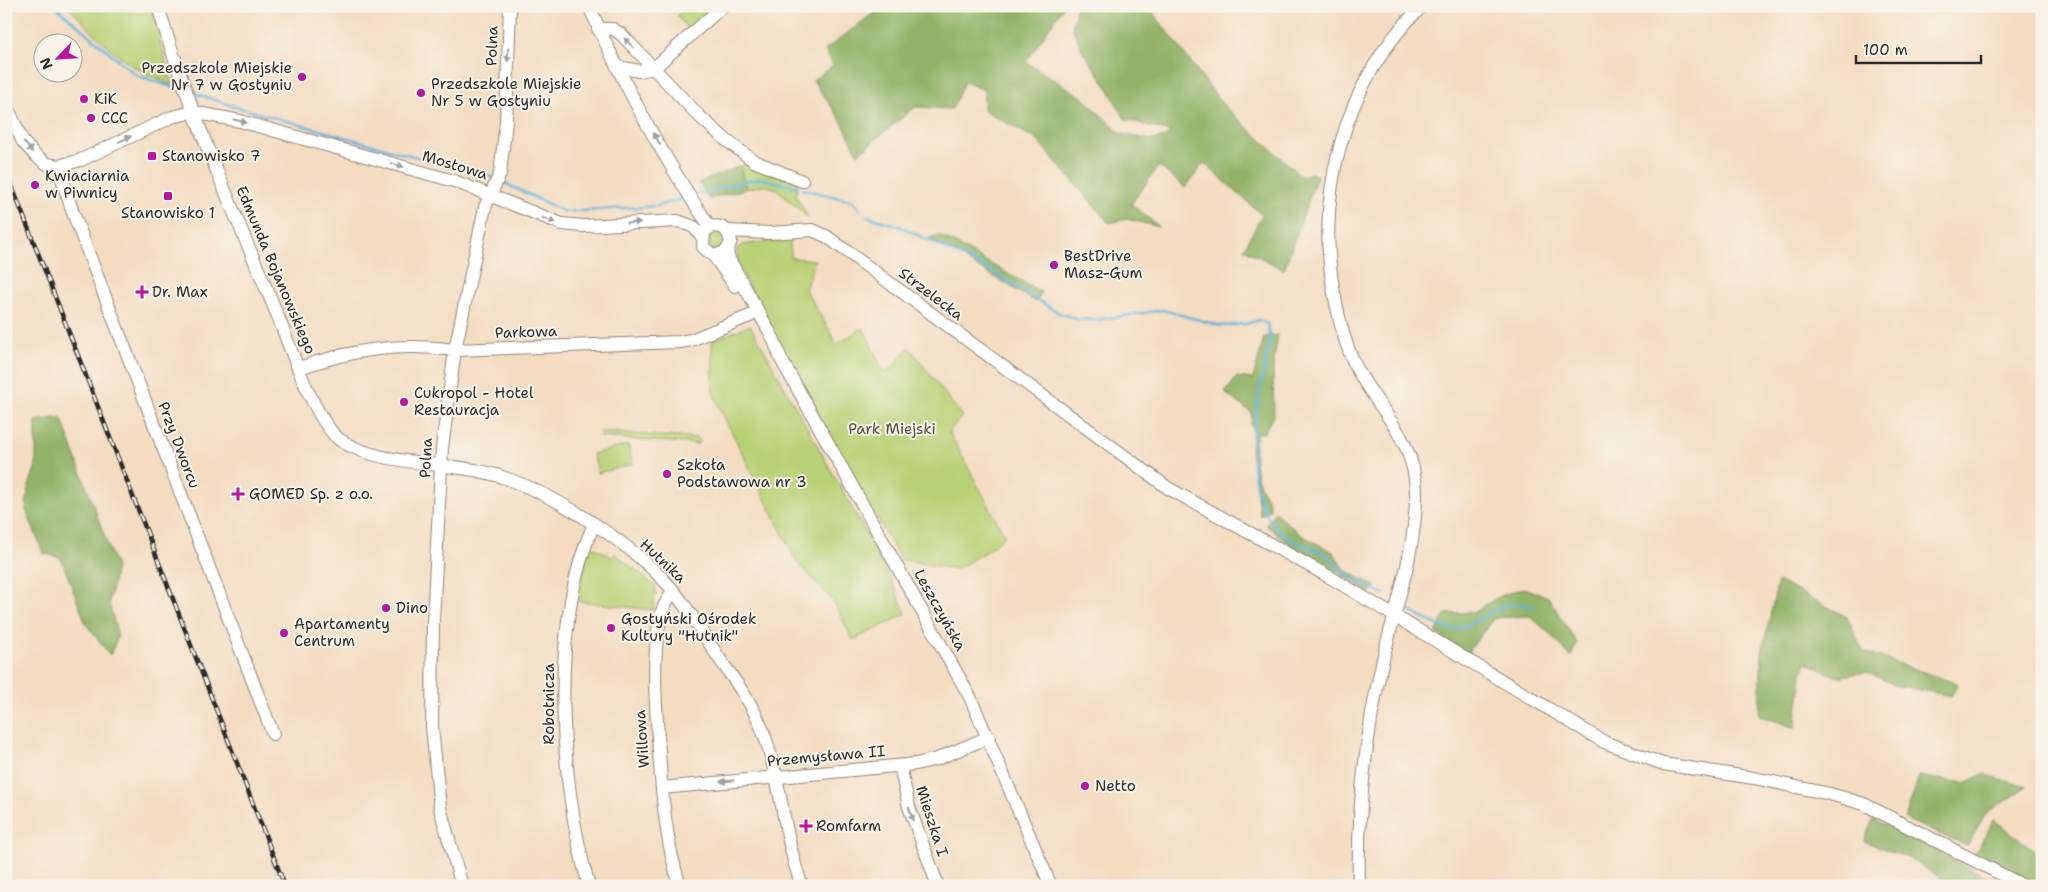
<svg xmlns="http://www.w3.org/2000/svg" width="2048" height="892" font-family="'Shantell Sans',sans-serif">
  <rect width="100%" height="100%" fill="#f7f3e8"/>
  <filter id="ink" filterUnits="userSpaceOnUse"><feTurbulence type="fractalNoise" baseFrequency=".02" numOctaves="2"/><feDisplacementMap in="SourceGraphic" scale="10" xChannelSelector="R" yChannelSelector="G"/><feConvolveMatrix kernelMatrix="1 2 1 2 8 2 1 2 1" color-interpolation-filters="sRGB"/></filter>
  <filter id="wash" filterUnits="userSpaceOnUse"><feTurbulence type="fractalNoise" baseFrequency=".0096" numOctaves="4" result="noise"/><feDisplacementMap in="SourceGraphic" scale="20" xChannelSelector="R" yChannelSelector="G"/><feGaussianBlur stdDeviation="1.12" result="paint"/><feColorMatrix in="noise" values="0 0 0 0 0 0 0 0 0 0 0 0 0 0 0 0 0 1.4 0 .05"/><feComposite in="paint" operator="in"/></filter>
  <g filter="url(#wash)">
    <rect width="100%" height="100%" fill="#f4dcc1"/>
    <g fill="#b9d176" stroke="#727e50">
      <path d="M67,6h84l21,79c-50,-19 -68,-42 -105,-79z"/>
      <polygon points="686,6 715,6 689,30 677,16"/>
      <polygon points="746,164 798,183 796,196 808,218 777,189 763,185 746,189 740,166"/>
      <circle cx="716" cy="241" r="8"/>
      <polygon points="790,239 791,258 815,260 805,289 837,344 863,328 884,372 893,368 909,347 962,416 949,432 1005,536 988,550 957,569 901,560 785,357 738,264 737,248 743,245"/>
      <polygon points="750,325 867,535 895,588 906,614 853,640 833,601 797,562 719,407 713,391 712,341"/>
      <polygon points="600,432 698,438 698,444 599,437"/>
      <polygon points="628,445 633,464 598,473 593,454"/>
      <polygon points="590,545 612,557 615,554 656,586 653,610 576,601"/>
    </g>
    <g fill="#92b367" stroke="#5e6f49">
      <polygon points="883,6 1064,6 1026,62 1082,97 1121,134 1153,140 1168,136 1170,132 1125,119 1107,86 1083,52 1072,27 1077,6 1148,6 1225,107 1302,177 1311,173 1317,176 1284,270 1244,249 1262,215 1204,163 1185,188 1159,166 1131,204 1159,227 1127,219 1109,223 1037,140 984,110 984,90 964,82 952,109 915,107 858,154 842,122 813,80 833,66 825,50"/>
      <polygon points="740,166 746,189 709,199 699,183"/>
      <polygon points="939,235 1041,292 1036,302 929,238"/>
      <path d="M1278,335l-5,32 1,48 -11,19 -5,-3c-5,14 -4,38 1,52 3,10 11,16 11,26l-10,7 -9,-64 2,-24 -2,-2 1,-13 -27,-20 12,-16 16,2 11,-42z"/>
      <polygon points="61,417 116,567 109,603 118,636 110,655 86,624 61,558 43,553 26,510 28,489 36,465 36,421"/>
      <polygon points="1275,512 1301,535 1333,552 1346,571 1377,587 1369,593 1332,568 1295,549 1266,525"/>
      <polygon points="1778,581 1847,617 1863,651 1958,684 1951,696 1895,685 1866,672 1837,677 1806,662 1802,674 1795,728 1759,715 1762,652"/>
      <polygon points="1524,588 1548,597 1577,643 1571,657 1548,632 1530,616 1494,618 1467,653 1436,633 1445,614 1474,612 1502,595"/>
      <polygon points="1984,774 2027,787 1987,812 1967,846 1905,819 1919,776 1964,783"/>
      <polygon points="1873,819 2004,886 1952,886 1913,860 1864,841"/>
      <polygon points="1994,820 2042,856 2042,886 2037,886 1975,854"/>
    </g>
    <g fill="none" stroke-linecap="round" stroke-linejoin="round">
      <g stroke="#60b3dc" stroke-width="2.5">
        <polyline points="55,6 136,75 181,90"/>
        <polyline points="191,92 233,106 449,166 485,174 493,178"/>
        <polyline points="500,181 565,212 657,206 686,198"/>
        <polyline points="802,189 853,201 860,210"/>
        <polyline points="694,195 759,178 797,187"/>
        <path d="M866,216l33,10 89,43 69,43 19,7 20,1 67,-10 58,16 25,-2 13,-4 8,4 3,15c-10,56 -39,153 14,196 14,11 27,11 41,19 6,3 10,12 16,16 13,11 28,17 43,24"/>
        <path d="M1409,610c13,8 27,16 42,19 14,2 43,-21 60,-25 6,-1 16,2 22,3"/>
      </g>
    </g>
  </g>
  <g filter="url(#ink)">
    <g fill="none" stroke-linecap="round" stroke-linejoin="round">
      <g stroke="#908476" stroke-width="14">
        <g id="minor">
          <path d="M158,6c31,106 76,206 119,308 12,30 38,108 63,126 41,28 116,20 165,38 55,19 128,67 166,110 19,22 34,49 50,73 17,24 35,48 44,76 17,49 19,101 37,149"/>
          <path d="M589,6c33,76 75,153 121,221"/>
          <polyline points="598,29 613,29 621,34 699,116 726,140 754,161 802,181"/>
          <polyline points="618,67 639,71 654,68 723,6"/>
          <polyline points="6,104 23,142 35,155 47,164 58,166 81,160 172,117 193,112 240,121 454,181 562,224 583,226 678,221 694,227 702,237"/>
          <polyline points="58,166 73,213 273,734"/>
          <polyline points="727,231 770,233 812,230 826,236 1168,488 1328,576 1604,742 1663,764 1754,778 1830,794 1864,804 2024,886"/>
          <polyline points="727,251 729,259 773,338 781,359 970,697 1051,886"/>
          <path d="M714,256l13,-5 4,-10 -4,-10c-8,-7 -17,-6 -23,2l-1,14 11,9 21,30"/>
          <path d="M299,368c52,-18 101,-26 156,-18l225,-8 11,-2 61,-25"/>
          <path d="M673,591c-5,8 -10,15 -12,24 -10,43 -5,91 -2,136 3,45 7,92 21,135"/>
          <polyline points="900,766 909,807 938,886"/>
          <polyline points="662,788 916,764 937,759 989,737"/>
          <polyline points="462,886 440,808 432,727 433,621 442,448 455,350 485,207 500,174 506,121 510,6"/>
          <path d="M589,886c-30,-103 -40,-263 5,-362"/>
          <path d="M1359,886c-2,-76 7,-153 24,-227 13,-54 33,-109 33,-165 0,-56 -38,-83 -61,-129 -9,-19 -15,-41 -19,-62 -23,-105 7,-221 86,-297"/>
        </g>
      </g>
      <use href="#minor" stroke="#fff" stroke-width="12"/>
      <g stroke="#2b2b2b" stroke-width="4.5">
        <polyline id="rail" points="6,171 285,886"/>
      </g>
      <use href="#rail" stroke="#f7f3e8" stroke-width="2.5" stroke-dasharray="8" stroke-linecap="butt"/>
    </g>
    <defs><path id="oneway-solid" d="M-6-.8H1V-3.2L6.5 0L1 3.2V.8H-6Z" transform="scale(1.25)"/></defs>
    <g fill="#a0a0a0">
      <use href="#oneway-solid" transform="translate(629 43) rotate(-134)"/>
      <use href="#oneway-solid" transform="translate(508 55) rotate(92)"/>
      <use href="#oneway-solid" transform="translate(240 121) rotate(14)"/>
      <use href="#oneway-solid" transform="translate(125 139) rotate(-25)"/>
      <use href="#oneway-solid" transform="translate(657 139) rotate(-119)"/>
      <use href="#oneway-solid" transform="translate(28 147) rotate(50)"/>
      <use href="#oneway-solid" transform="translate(397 165) rotate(15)"/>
      <use href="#oneway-solid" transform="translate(549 220) rotate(18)"/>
      <use href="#oneway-solid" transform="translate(633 223) rotate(-4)"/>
      <use href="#oneway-solid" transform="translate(727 781) rotate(174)"/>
      <use href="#oneway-solid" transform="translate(911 814) rotate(72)"/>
    </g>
  </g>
  <g fill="#b5179e" stroke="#f7f3e8" stroke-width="2">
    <circle cx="302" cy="77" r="5"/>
    <circle cx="421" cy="93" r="5"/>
    <circle cx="84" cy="99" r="5"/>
    <circle cx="91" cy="118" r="5"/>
    <rect x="147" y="151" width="10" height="10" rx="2.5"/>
    <circle cx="35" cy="185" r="5"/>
    <rect x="163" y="191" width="10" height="10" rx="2.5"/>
    <circle cx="1054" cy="265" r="5"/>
    <path d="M139.5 284.5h5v5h5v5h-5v5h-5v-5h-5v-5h5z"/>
    <circle cx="404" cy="402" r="5"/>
    <circle cx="667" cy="474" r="5"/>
    <path d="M235.5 486.5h5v5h5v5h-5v5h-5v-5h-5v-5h5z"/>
    <circle cx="386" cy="608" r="5"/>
    <circle cx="611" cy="628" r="5"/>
    <circle cx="284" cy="633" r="5"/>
    <circle cx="1085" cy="786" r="5"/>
    <path d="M803.5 818.5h5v5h5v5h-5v5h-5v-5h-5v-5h5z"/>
  </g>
  <g text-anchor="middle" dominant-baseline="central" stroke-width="4" stroke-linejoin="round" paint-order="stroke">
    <g font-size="15" fill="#2b2b2b" stroke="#f7f3e8">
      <text transform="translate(492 46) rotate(-88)">Polna</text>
      <text transform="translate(455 165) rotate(17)">Mostowa</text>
      <text transform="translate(276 270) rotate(67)">Edmunda Bojanowskiego</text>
      <text transform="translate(931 294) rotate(37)">Strzelecka</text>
      <text transform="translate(526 332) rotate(-2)">Parkowa</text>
      <text transform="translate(179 445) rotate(69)">Przy Dworcu</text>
      <text transform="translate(426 458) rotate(-87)">Polna</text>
      <text transform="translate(663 561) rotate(43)">Hutnika</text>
      <text transform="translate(940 610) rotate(61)">Leszczyńska</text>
      <text transform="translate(549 704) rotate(-90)">Robotnicza</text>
      <text transform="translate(642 739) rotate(-94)">Willowa</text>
      <text transform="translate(826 756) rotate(-5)">Przemysława II</text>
      <text transform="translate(932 821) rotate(72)">Mieszka I</text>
    </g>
    <g font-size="15" fill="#2b2b2b" stroke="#f7f3e8" text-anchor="start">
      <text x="292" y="68" text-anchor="end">Przedszkole Miejskie<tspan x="292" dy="17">Nr 7 w Gostyniu</tspan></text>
      <text x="431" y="84">Przedszkole Miejskie<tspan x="431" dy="17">Nr 5 w Gostyniu</tspan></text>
      <text x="94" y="99">KiK</text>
      <text x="101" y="118">CCC</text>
      <text x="162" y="156">Stanowisko 7</text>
      <text x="45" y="176">Kwiaciarnia<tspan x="45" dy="17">w Piwnicy</tspan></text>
      <text x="168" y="213" text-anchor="middle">Stanowisko 1</text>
      <text x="1064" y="256">BestDrive<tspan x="1064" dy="17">Masz-Gum</tspan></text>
      <text x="152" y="292">Dr. Max</text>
      <text x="414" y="393">Cukropol - Hotel<tspan x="414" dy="17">Restauracja</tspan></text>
      <text x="677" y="465">Szkoła<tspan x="677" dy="17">Podstawowa nr 3</tspan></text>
      <text x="249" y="494">GOMED Sp. z o.o.</text>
      <text x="396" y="608">Dino</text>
      <text x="621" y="619">Gostyński Ośrodek<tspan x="621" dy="17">Kultury "Hutnik"</tspan></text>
      <text x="294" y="624">Apartamenty<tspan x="294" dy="17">Centrum</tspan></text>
      <text x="1095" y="786">Netto</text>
      <text x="816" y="826">Romfarm</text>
    </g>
    <g font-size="15" fill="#4e543e" stroke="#f7f3e8">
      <text x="892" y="429">Park Miejski</text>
    </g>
  </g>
  <rect width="2048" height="892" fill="none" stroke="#f7f3e8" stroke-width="25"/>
  <g transform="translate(58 58) rotate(245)"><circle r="24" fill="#f7f3e8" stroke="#a5a39c"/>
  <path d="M0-4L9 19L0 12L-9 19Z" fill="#b5179e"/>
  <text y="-8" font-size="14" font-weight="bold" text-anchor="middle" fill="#2b2b2b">N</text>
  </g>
  <path d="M1856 55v8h125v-8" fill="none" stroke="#2b2b2b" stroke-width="2.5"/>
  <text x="1863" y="55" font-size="15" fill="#2b2b2b" stroke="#f7f3e8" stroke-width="4" paint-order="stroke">100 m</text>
</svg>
